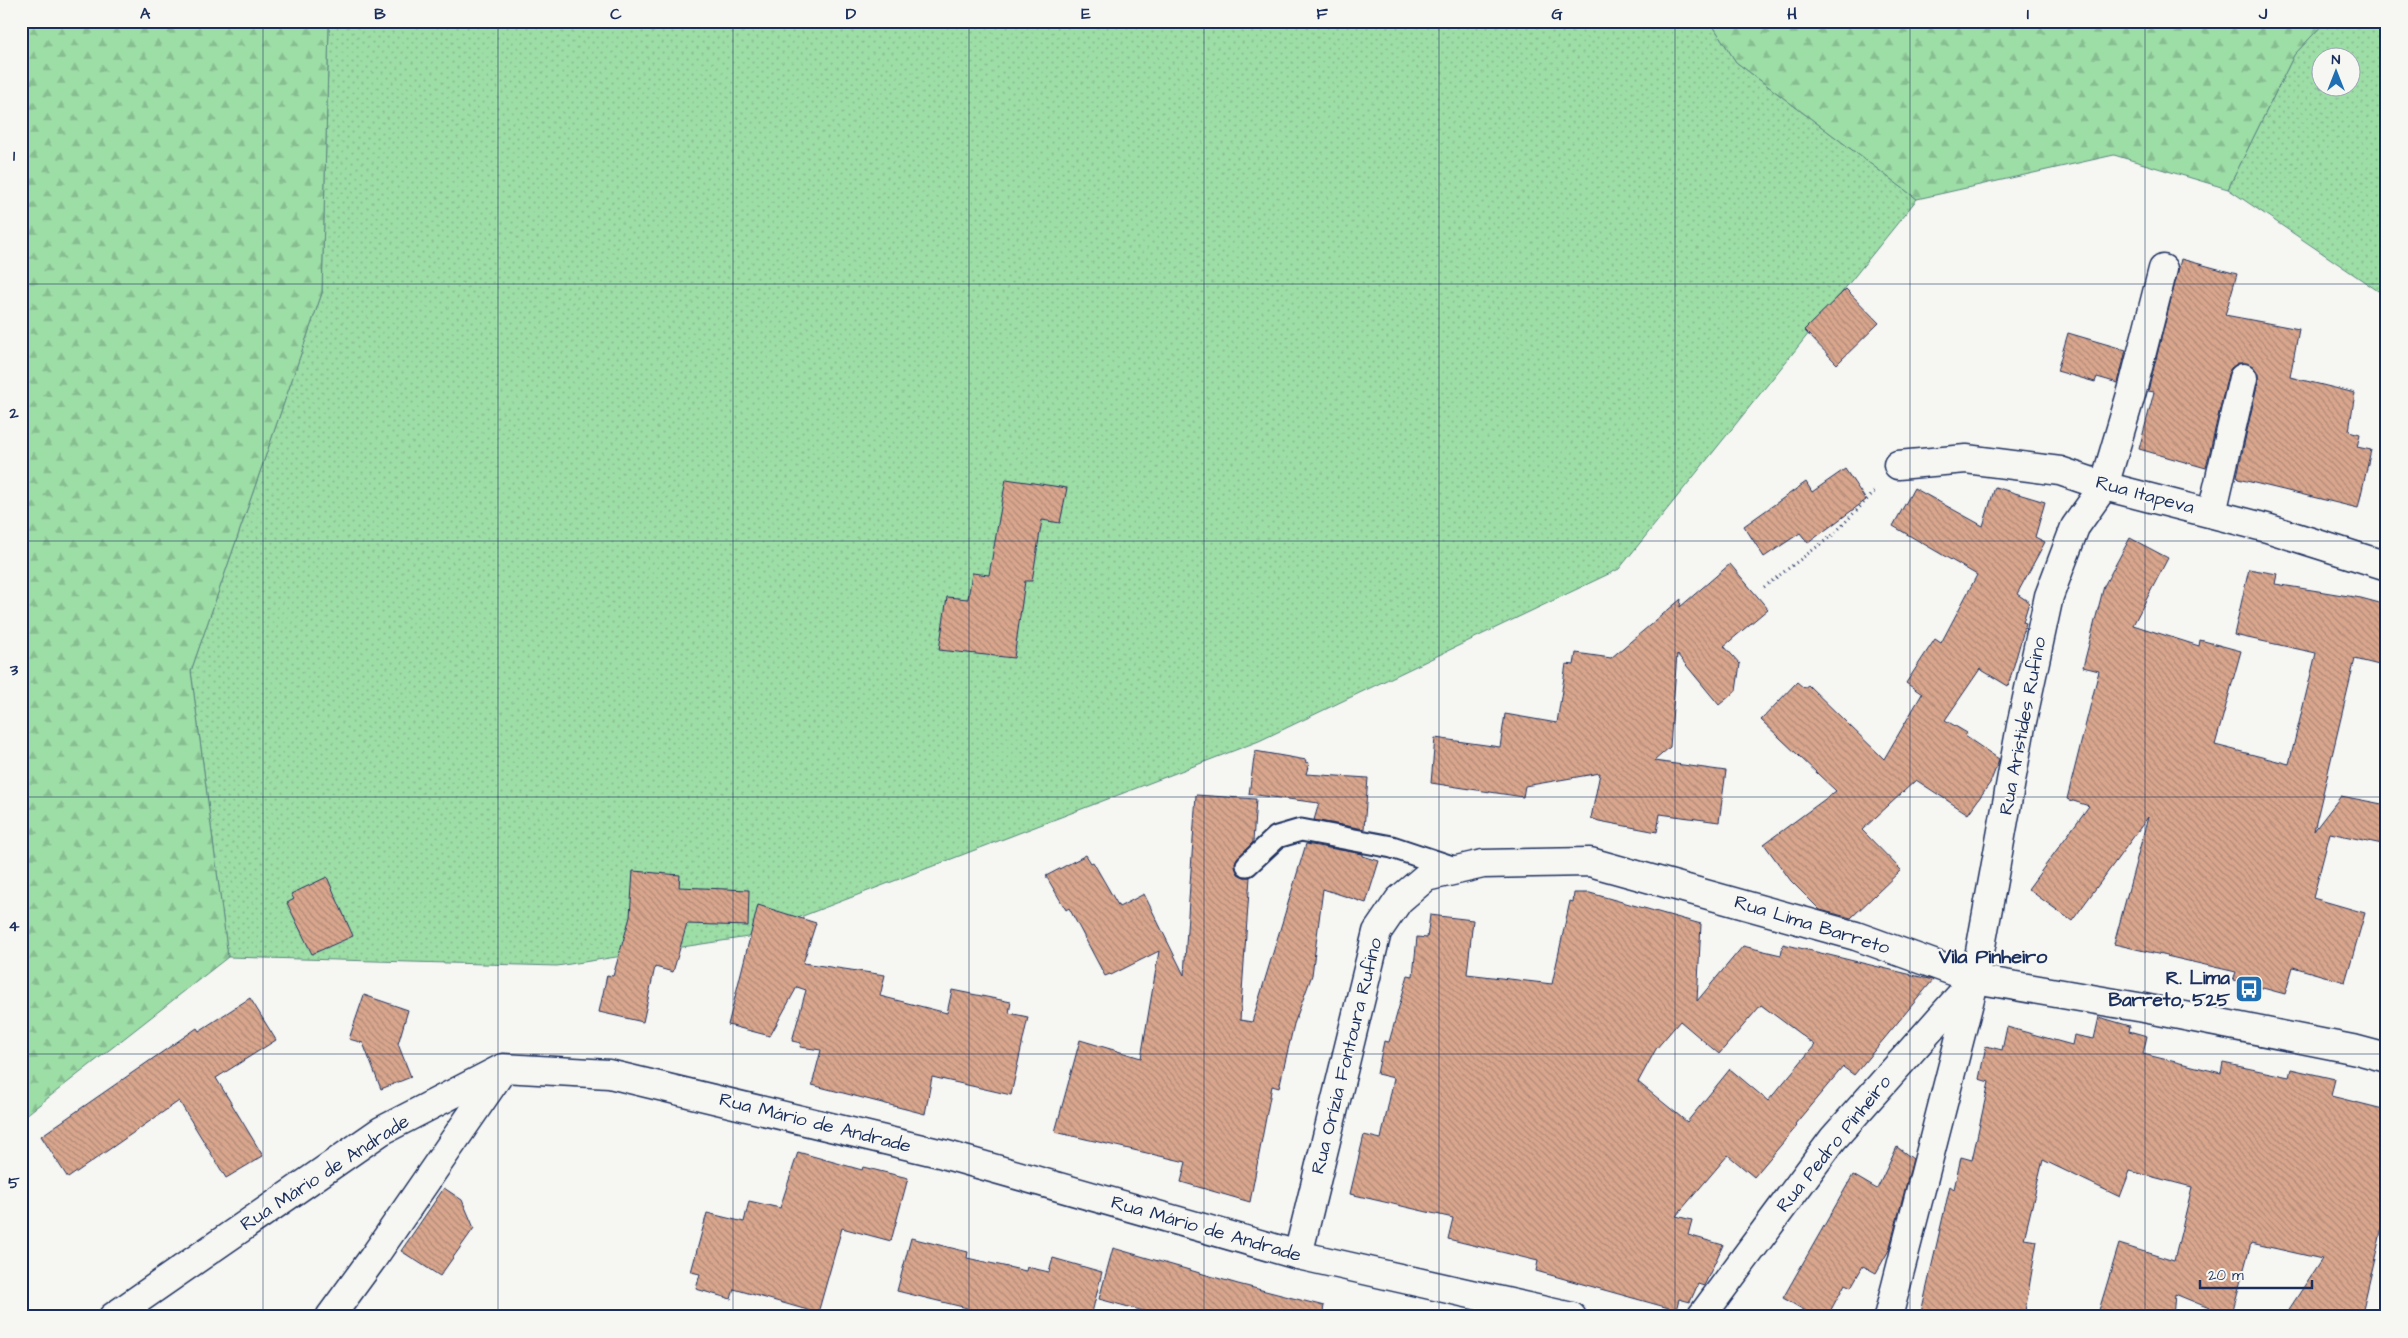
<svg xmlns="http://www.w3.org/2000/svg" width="2408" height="1338" font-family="'Architects Daughter',sans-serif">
  <defs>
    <pattern id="grass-dots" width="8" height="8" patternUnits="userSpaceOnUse" patternTransform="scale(1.25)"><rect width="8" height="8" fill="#9ddda6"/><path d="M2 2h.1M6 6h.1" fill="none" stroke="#87be91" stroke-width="1.8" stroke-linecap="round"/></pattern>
    <pattern id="forest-firs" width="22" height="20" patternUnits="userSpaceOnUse" patternTransform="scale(1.25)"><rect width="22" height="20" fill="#9ddda6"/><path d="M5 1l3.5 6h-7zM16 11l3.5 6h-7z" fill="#87be91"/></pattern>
    <pattern id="building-back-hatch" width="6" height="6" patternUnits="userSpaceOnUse" patternTransform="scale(1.25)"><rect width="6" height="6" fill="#d9a68d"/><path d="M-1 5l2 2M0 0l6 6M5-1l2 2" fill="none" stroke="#af8876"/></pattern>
  </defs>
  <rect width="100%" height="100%" fill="#f6f6f2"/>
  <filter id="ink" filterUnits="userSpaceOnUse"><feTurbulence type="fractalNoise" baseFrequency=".02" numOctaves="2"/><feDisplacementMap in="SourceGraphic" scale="10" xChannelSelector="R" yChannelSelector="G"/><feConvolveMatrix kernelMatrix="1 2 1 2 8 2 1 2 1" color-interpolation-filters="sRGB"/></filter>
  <g filter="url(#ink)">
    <g fill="url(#grass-dots)" stroke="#5c8682" fill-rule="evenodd">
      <polygon points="332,21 1710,21 1736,62 1917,199 1619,569 1259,741 748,937 557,966 228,957 191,671 322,293 329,26"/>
      <path d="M2326,21h61v276l-159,-108 66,-134zM2320,58h30v30h-30z"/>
    </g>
    <g fill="url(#forest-firs)" stroke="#5c8682">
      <polygon points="21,21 332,21 329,26 322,293 191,671 228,957 21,1119"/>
      <polygon points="1710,21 2326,21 2294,55 2228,189 2114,155 1917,199 1736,62"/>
    </g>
    <g fill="url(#building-back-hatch)" stroke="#1b2f5e" fill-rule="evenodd">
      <polygon points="2181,259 2237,274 2225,315 2299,329 2290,377 2355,393 2349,431 2360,434 2357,447 2371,450 2358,508 2238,479 2237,476 2258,381 2258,373 2253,366 2247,363 2238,363 2231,368 2228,374 2206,468 2139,449 2154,392 2148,391"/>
      <polygon points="1846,289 1879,323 1837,364 1804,330"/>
      <polygon points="2068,333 2126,350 2118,383 2097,377 2095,382 2057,371"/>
      <polygon points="1845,469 1866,500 1808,543 1800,533 1764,557 1744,526 1806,482 1812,492"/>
      <polygon points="1006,479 1067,488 1060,523 1042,520 1032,581 1025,581 1014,658 939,650 947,597 968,599 972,573 989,575"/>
      <polygon points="1995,487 2045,502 2035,537 2045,542 2017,594 2029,602 2023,622 2026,623 2008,686 1980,669 1945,720 1967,733 1965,736 1999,759 1998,763 1990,783 1968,814 1916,780 1862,830 1901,870 1851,918 1820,910 1791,881 1764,844 1836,791 1761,720 1797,682 1804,688 1808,685 1884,759 1922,694 1906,683 1935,639 1941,643 1977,575 1893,526 1914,488 1983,526"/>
      <polygon points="2130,538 2168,558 2133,625 2199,646 2200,640 2241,651 2215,745 2289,764 2316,653 2234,635 2249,569 2277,574 2275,584 2361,598 2387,605 2387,667 2355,659 2314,831 2341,796 2387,805 2387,845 2330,833 2313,898 2365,913 2345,982 2293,967 2285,994 2233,980 2236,972 2114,944 2148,817 2072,921 2028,889 2089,806 2067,799 2099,671 2083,667 2104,586"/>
      <polygon points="1730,564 1768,609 1724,646 1740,664 1736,691 1719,705 1677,654 1670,747 1654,761 1726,771 1719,822 1660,814 1657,832 1599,821 1591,818 1600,773 1525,786 1523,797 1431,783 1435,738 1500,747 1505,714 1557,723 1566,664 1574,665 1576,653 1611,658 1681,599 1680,607"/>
      <polygon points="1255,751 1306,760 1305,762 1309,763 1306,774 1368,778 1364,829 1314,820 1319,803 1249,794"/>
      <polygon points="1196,795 1256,799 1253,842 1235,862 1238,874 1244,877 1250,877 1240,1020 1252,1022 1306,844 1363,854 1363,856 1379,861 1366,903 1323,889 1312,975 1294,1024 1279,1088 1272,1086 1250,1202 1181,1182 1186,1162 1055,1132 1080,1040 1141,1058 1159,951 1111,975 1110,974 1105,976 1069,908 1066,910 1046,876 1086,855 1091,863 1093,862 1119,907 1144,894 1184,975"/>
      <polygon points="633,871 680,875 679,887 749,890 748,926 687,924 673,972 655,967 643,1022 599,1012 607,975 613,976 630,917"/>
      <polygon points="327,877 353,936 312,954 287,903 294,899 291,894"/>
      <path d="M1574,893h16l111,31 -4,77 46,-55 38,9 2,-11 150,36 -79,95 -11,-8 -48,57 2,2 -43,51 -26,-22 -52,61 16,4 -4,15 35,10 -19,41 -6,-2 -8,18 -11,-3 -3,11 -140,-39 2,-10 -90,-22 5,-21 -103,-24 14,-59 17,4 13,-61 -17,-4 7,-33 5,1 19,-67 5,1 4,-39 10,1 3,-23 43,5 -6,54 85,10 18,-83 3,1zM1761,1005l54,40 -47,56 -38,-32 -43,53 -49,-40 18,-33 24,-28 39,33z"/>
      <polygon points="758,905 816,923 803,963 885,975 880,996 947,1013 952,990 1011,1002 1009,1013 1028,1017 1011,1095 932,1077 925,1114 812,1085 821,1050 800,1047 801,1043 792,1041 806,990 797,987 770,1036 728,1025"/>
      <polygon points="364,995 408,1010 398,1044 411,1077 381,1089 363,1043 349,1039"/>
      <polygon points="250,998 276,1040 216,1078 263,1156 226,1178 179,1101 68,1178 41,1136 197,1028 199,1031"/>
      <polygon points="2099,1017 2130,1026 2129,1031 2147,1036 2143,1054 2221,1073 2223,1063 2289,1077 2291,1069 2335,1079 2331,1096 2387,1110 2387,1207 2361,1317 2284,1317 2322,1259 2251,1243 2231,1317 2175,1294 2173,1317 2097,1317 2119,1244 2174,1261 2192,1187 2130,1171 2120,1197 2043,1160 2024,1239 2037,1241 2024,1317 1920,1317 1950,1186 1954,1189 1961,1157 1972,1160 1989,1082 1979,1079 1986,1046 2002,1050 2007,1027 2072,1045 2074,1035 2094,1039"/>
      <polygon points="1897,1147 1913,1159 1889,1250 1876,1273 1863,1266 1851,1287 1845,1284 1827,1317 1816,1317 1783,1298 1853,1175 1877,1189"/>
      <polygon points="798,1152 862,1170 863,1167 908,1178 891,1241 842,1228 818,1313 734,1289 731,1299 696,1289 700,1274 691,1272 707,1213 744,1222 749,1201 780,1208"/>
      <polygon points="444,1188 462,1200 474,1228 440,1276 401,1251"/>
      <polygon points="911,1238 968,1252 967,1258 1026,1271 1027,1267 1049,1272 1053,1258 1102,1272 1091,1317 965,1317 967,1308 897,1291"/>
      <polygon points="1113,1248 1238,1284 1324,1306 1322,1317 1166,1317 1099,1299"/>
    </g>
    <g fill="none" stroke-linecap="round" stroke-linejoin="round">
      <g stroke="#1b2f5e" stroke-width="25">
        <polyline id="lane" points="1247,865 1277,837 1301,830 1392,847 1458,869"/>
      </g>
      <g stroke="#1b2f5e" stroke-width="31">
        <g id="street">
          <polyline points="1898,465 1966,459 2060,471 2104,486 2267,528 2387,566"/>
          <polyline points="2212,513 2243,378"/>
          <polyline points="1298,1255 1377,932 1399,900 1426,877 1483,864 1590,862 1856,936 1975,979"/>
          <polyline points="113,1317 381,1131 503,1068 609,1074 943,1154 1298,1255 1572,1317"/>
          <polyline points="330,1317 373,1258 501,1072"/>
          <polyline points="1888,1317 1975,979 2021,726 2049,596 2075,527 2104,486 2132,391 2163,269"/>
        </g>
      </g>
      <g stroke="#1b2f5e" stroke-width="31">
        <polyline id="secondary" points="1701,1317 1833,1139 1975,979 2144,1008 2357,1050 2387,1058"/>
      </g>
      <polyline stroke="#1b2f5e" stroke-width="3" stroke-dasharray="1 4" stroke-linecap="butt" points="1764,587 1834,534 1876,490"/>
      <use href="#lane" stroke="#f6f6f2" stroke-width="21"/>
      <use href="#street" stroke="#f6f6f2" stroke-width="28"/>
      <use href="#secondary" stroke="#f6f6f2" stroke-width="28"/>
    </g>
  </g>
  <path fill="none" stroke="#1b2f5e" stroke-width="1" stroke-opacity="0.55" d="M263,21v1296M498,21v1296M733,21v1296M969,21v1296M1204,21v1296M1439,21v1296M1675,21v1296M1910,21v1296M2145,21v1296M21,284h2366M21,541h2366M21,797h2366M21,1054h2366"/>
  <defs>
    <g id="bus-square" transform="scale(1.4375)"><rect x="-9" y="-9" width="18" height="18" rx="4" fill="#1f6fb2" stroke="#f6f6f2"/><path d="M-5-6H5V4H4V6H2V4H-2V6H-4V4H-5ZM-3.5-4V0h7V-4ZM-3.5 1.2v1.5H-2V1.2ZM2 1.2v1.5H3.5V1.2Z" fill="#fff"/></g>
  </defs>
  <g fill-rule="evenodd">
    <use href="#bus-square" x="2249" y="989"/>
  </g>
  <g text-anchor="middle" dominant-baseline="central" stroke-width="4.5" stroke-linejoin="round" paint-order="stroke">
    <g font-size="19" fill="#1b2f5e" stroke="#f6f6f2">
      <text transform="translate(2145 495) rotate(15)">Rua Itapeva</text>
      <text transform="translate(2023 726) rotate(-79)">Rua Aristides Rufino</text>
      <text transform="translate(1812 925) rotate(17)">Rua Lima Barreto</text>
      <text transform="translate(1347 1056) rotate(-76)">Rua Orízia Fontoura Rufino</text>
      <text transform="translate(815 1123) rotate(14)">Rua Mário de Andrade</text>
      <text transform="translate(1834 1144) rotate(-51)">Rua Pedro Pinheiro</text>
      <text transform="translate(325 1173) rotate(-33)">Rua Mário de Andrade</text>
      <text transform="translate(1206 1229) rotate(16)">Rua Mário de Andrade</text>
    </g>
    <g font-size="19" font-weight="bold" fill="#1b2f5e" stroke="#f6f6f2" text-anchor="end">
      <text x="2230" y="978">R. Lima<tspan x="2230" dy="22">Barreto, 525</tspan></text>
    </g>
    <g font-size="20" font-weight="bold" fill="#1b2f5e" stroke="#f6f6f2">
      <text x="1993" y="957">Vila Pinheiro</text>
    </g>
  </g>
  <rect width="2408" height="1338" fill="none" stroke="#f6f6f2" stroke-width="55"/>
  <g transform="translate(2336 72)"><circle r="24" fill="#f6f6f2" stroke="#9ea6b7"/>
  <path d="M0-4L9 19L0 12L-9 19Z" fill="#1f6fb2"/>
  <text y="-8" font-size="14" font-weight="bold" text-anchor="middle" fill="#1b2f5e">N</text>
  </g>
  <path d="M2200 1280v8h112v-8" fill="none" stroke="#1b2f5e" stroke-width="2.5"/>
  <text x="2208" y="1280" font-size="15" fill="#1b2f5e" stroke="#f6f6f2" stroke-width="4" paint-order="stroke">20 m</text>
  <rect x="28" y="28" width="2352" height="1282" fill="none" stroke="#1b2f5e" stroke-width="2"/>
  <g font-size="16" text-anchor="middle" font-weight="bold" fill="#1b2f5e">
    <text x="145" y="19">A</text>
    <text x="380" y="19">B</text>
    <text x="616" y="19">C</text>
    <text x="851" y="19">D</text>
    <text x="1086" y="19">E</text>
    <text x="1322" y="19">F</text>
    <text x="1557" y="19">G</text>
    <text x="1792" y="19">H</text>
    <text x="2028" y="19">I</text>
    <text x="2263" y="19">J</text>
    <text x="14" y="161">1</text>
    <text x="14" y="418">2</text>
    <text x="14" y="675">3</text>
    <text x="14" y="931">4</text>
    <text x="14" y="1188">5</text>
  </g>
</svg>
